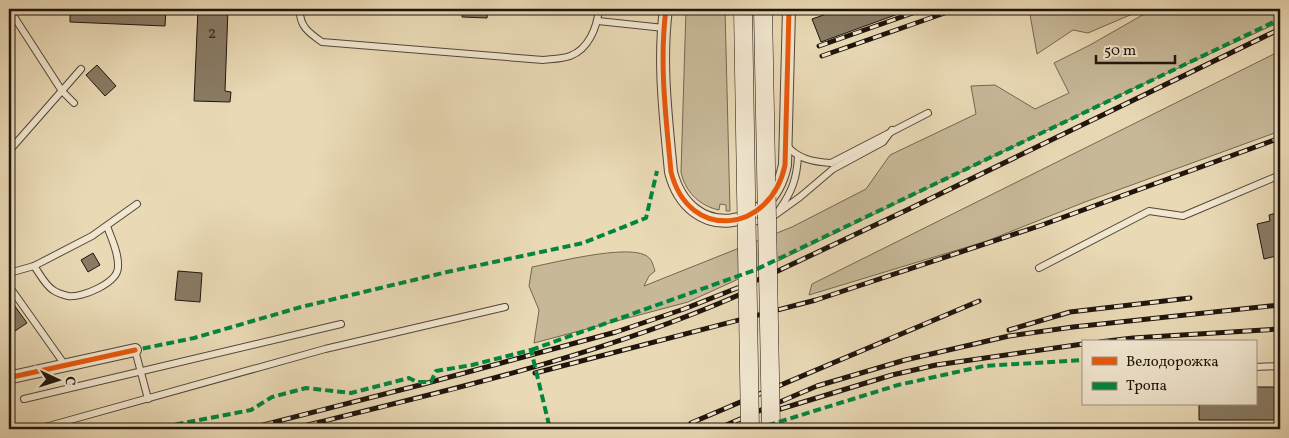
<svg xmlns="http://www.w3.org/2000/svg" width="1289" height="438" font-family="Vollkorn,serif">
  <rect width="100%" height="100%" fill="#e9d9b5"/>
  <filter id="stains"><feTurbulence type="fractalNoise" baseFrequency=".004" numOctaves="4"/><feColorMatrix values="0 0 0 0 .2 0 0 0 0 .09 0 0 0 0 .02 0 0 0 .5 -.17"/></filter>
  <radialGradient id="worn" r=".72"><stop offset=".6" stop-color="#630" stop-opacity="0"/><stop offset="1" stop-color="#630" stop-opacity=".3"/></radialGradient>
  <g fill="#c7b898" stroke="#746652">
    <path d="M686,9h39l5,202h-4v-6l-6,-1 -1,6c-19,-4 -34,-18 -38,-38z"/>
    <polygon points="1029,9 1144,9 1088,33 1073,30 1037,54"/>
    <path d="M1153,9h127v13l-150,68 -352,171 -90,41 -154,41 5,-33 -10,-24 3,-19c25,-5 92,-22 113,-12 7,3 8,10 10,16l-6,5 -5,10 148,-59 74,-38 24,-34 86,-41 -5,-28 24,-1 40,24 34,-16 -15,-30 36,-18z"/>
    <polygon points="1280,51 1280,131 1085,202 987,241 809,295 812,284"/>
  </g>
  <g fill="#897b64" stroke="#20150d">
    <polygon points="70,9 166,9 165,26 70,22"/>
    <polygon points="198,9 228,9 225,91 231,92 230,102 194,101"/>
    <polygon points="463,9 488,9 487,18 462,17"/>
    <polygon points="841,9 908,9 909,10 821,42 812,19"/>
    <polygon points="97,65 116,86 105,96 86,75"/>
    <polygon points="1280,212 1280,255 1264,259 1257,224 1270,221 1269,215"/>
    <polygon points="93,253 100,265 88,272 81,260"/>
    <polygon points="178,271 202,273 200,302 175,300"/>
    <polygon points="9,298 27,323 9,335"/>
    <polygon points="1255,387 1280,387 1280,420 1199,420 1199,404 1255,404"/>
  </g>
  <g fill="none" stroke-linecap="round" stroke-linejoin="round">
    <g stroke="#524637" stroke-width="8">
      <g id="lane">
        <polyline points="9,9 62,91 74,103"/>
        <path d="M300,9c-1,17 9,24 22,33l221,18c8,-1 19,-1 27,-4 19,-7 27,-29 29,-47"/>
        <polyline points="598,21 664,28"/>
        <path d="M786,144c10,15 28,18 45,19l97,-50"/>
        <polyline points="9,151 81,69"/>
        <path d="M779,210c13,-18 18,-32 19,-54"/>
        <polyline points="747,222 759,221 775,215 800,197 833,169 883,142 892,130"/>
        <path d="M34,266c6,8 11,19 19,24 4,3 11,5 15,6 14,2 50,-13 50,-29 1,-14 -7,-29 -11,-41"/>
        <polyline points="1039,268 1149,211 1183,216 1280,175"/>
        <polyline points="9,273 34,266 92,236 137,204"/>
        <polyline points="9,286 65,365"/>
        <polyline points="135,350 148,399"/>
        <polyline points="1255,367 1280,366"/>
        <polyline points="24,399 341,324"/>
        <polyline points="38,429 325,349 505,307"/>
      </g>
    </g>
    <g stroke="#524637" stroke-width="14">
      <g id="street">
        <path d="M666,9c-7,54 0,109 5,163 18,71 100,61 114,-7l4,-156"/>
        <polyline points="9,372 12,377 135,350"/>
      </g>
    </g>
    <use href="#lane" stroke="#f1e6cf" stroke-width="6"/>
    <use href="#street" stroke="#f1e6cf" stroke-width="12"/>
    <g stroke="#20150d" stroke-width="5">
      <g id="rail">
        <polyline points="819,46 924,9"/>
        <polyline points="822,56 956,9"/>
        <polyline points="1009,330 1070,312 1190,298"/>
        <polyline points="1099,342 1133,338 1280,329"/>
        <polyline points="535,373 816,300 1042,225 1280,138"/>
        <polyline points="764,414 892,375 936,365 1083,344"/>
        <polyline points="691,423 979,301"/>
        <polyline points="247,429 420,385 616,332 684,309 765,277 909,209 1280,29"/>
        <path d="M291,429c151,-37 307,-72 450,-135"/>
        <polyline points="717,429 817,386 905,360 1009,336 1073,327 1280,305"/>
      </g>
    </g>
    <use href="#rail" stroke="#f1e6cf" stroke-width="3" stroke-dasharray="9" stroke-linecap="butt"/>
    <g stroke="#20150d" stroke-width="19" stroke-linecap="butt">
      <g id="secondary-bridge">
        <polyline points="743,9 750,429"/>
        <polyline points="763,9 771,429"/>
      </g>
    </g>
    <use href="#secondary-bridge" stroke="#f1e6cf" stroke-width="18"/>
    <g stroke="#00873e" stroke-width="4" stroke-dasharray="8 4" stroke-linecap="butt">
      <polyline points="531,350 755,270 1280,19"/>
      <polyline points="131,351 194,338 301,307 447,272 583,243 646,218 657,171"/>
      <polyline points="9,393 12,377"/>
      <polyline points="9,414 14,429"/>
      <polyline points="152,429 251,410 272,397 306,388 351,393 409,378 417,382 431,382 436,371 472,365 531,350 550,429"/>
      <polyline points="756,429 898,385 984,366 1083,360"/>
    </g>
    <g stroke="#f1e6cf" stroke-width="8">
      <g id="cycleway">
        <path d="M666,9c-7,54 0,109 5,163 18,71 100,61 114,-7l4,-156"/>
        <polyline points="9,372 12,377 135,350"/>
      </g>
    </g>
    <use href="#cycleway" stroke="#e8590c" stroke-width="5"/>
  </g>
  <g text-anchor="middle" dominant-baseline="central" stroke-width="4" stroke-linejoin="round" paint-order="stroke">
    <g font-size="16" fill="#3a2e23">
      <text x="212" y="34">2</text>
    </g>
  </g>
  <rect width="1289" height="438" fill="none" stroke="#e9d9b5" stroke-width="30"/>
  <rect x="10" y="10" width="1269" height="418" fill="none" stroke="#20150d" stroke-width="2.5"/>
  <rect x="15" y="15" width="1259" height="408" fill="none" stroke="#20150d"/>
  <rect x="1082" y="340" width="175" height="65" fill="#f1e6cf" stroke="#9d9281"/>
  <rect x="1092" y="357" width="25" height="8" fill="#e8590c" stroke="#9d9281"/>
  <text x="1126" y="366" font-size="15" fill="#20150d">Велодорожка</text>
  <rect x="1092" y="382" width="25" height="8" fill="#00873e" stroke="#9d9281"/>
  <text x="1126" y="390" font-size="15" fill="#20150d">Тропа</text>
  <g transform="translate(58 380) rotate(94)" stroke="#f1e6cf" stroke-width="4" paint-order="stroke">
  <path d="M0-4L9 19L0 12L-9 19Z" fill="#20150d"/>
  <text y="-8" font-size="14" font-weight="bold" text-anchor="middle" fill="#20150d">С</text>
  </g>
  <path d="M1096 55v8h79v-8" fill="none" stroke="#20150d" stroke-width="2.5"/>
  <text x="1104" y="55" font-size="15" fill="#20150d" stroke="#f1e6cf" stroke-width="4" paint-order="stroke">50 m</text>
  <rect width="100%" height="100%" filter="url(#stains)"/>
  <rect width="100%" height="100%" fill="url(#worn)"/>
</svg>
